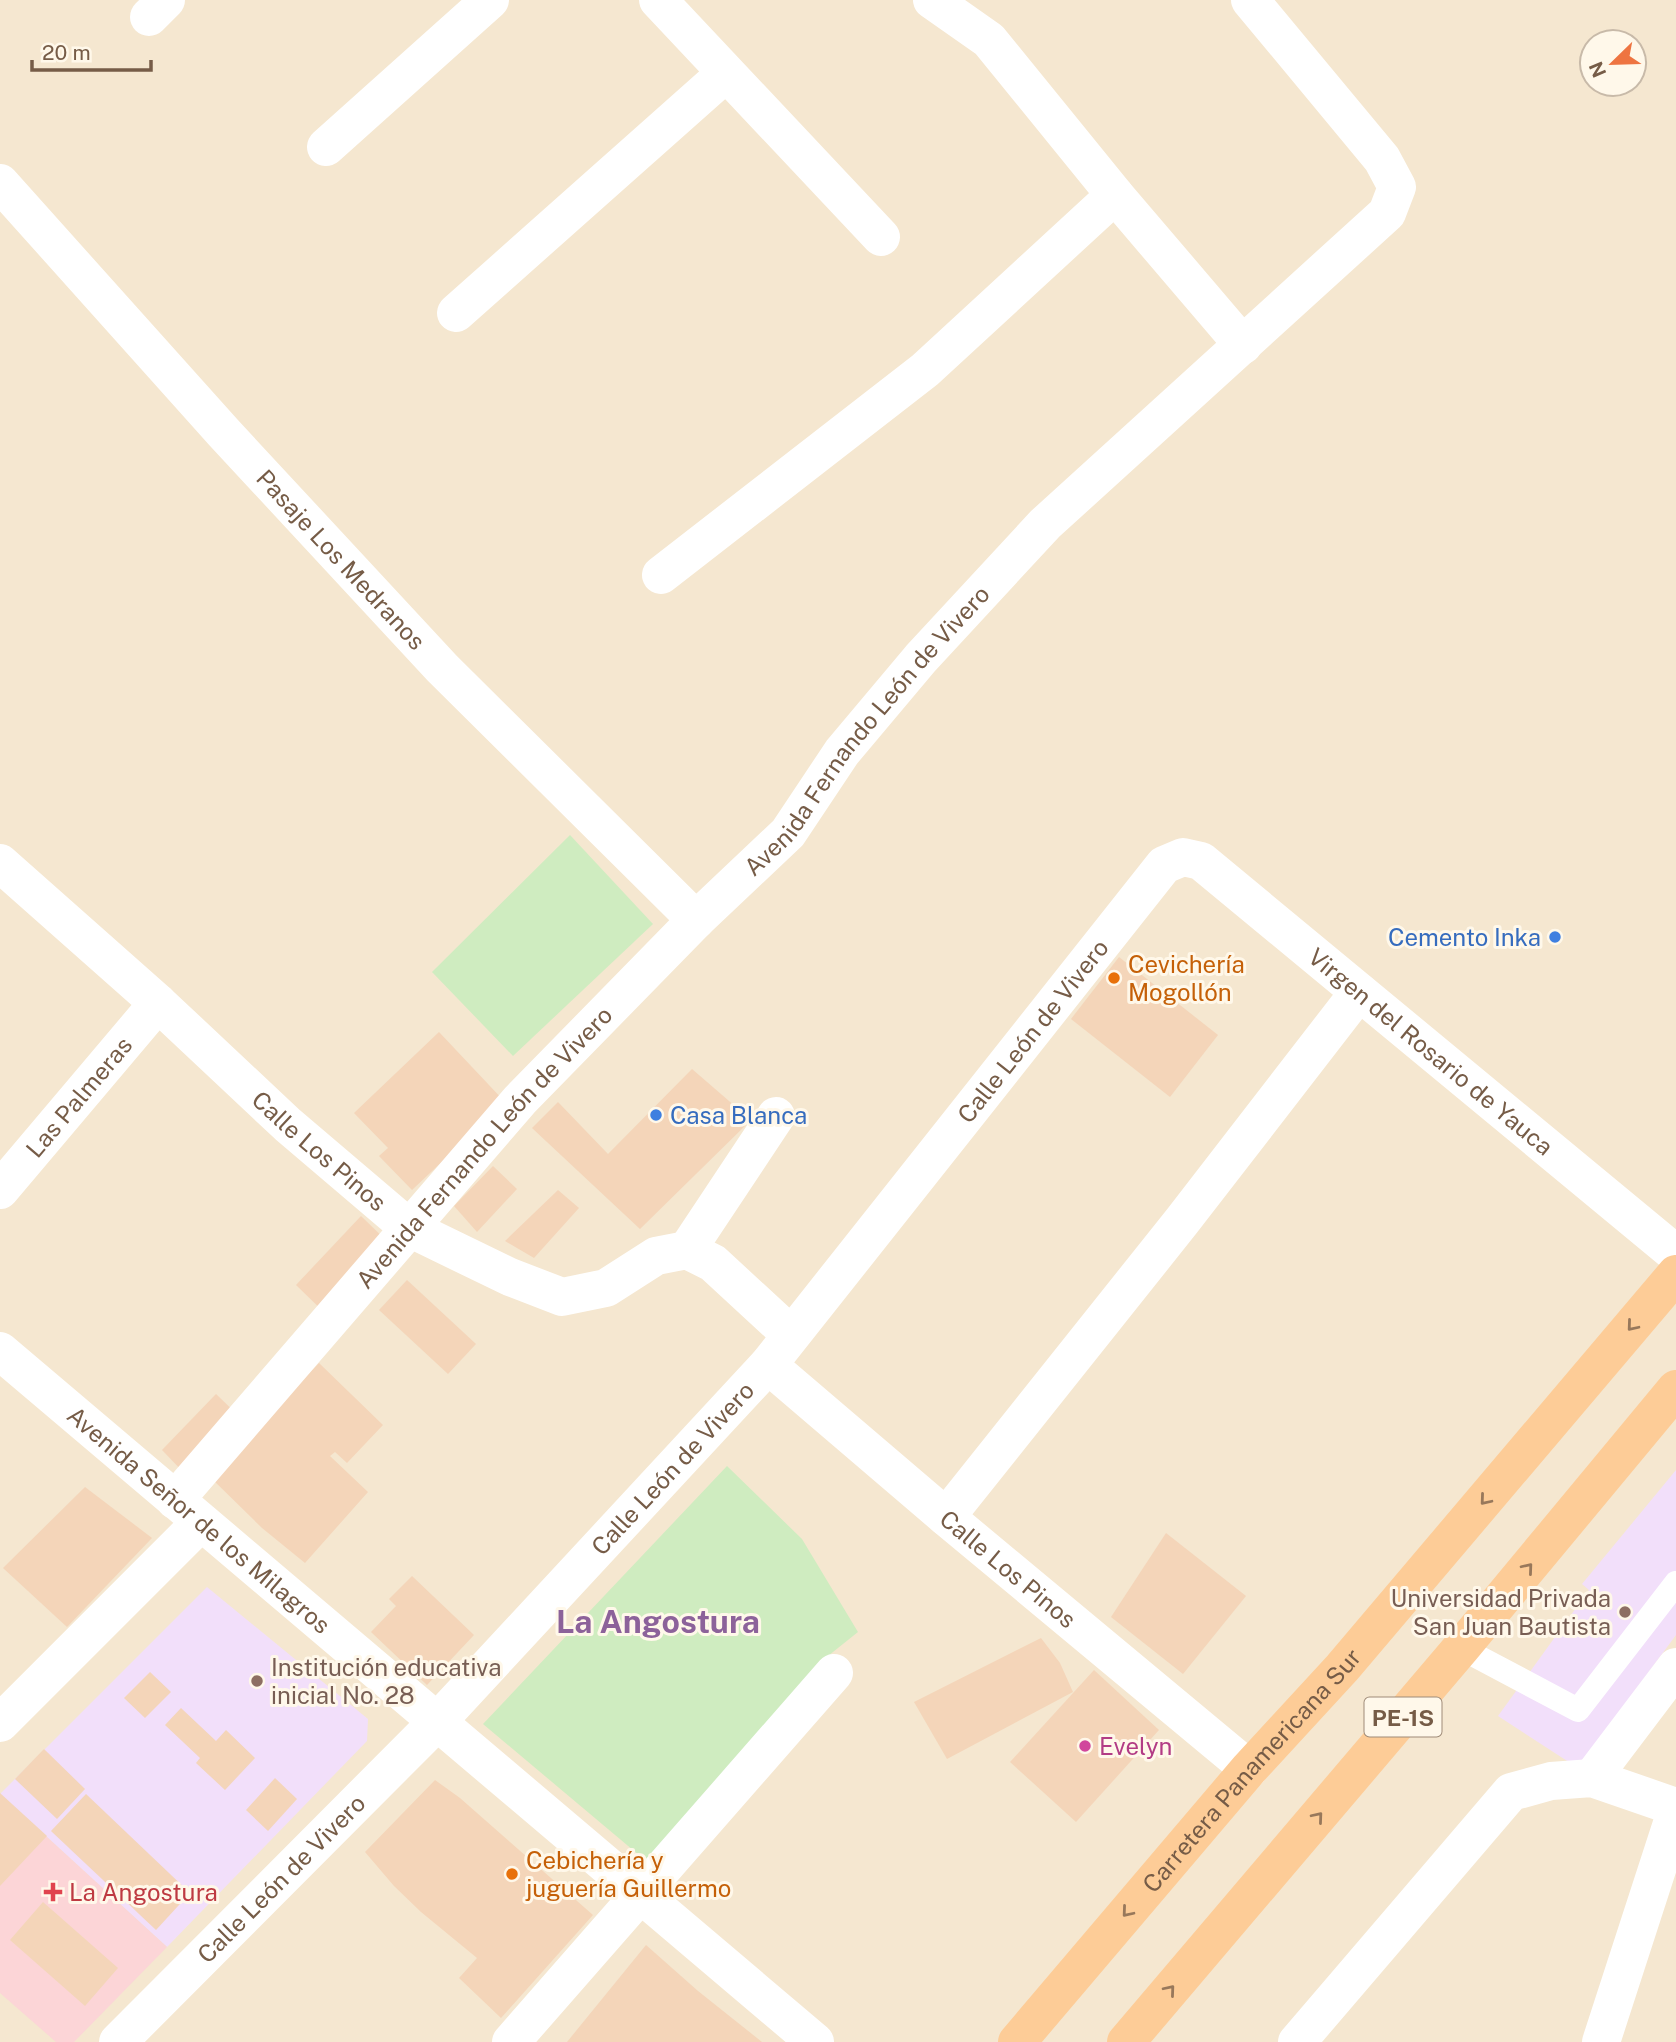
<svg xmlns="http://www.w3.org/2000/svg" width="1676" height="2042" font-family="'Public Sans',sans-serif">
  <rect width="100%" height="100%" fill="#fdf5e2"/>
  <path fill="#f5e7d0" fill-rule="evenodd" d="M0,0h1676v2042h-1676zM1592,42h42v42h-42z"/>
  <g fill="#f2dffa">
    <polygon points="1676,1470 1676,1635 1578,1768 1498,1716 1589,1590 1582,1584"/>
    <polygon points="207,1587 368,1719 367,1741 167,1947 0,1794"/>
  </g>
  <polygon fill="#fcd5d7" points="0,1794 167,1947 74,2042 56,2042 0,1993"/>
  <g fill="#cfecc0">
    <polygon points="570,835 653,924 513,1056 432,972"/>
    <polygon points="727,1466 802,1539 858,1632 828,1656 646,1861 483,1724"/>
  </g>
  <g fill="#f4d5b9">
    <polygon points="1119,957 1218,1035 1170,1097 1071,1019"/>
    <polygon points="439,1032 505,1102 412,1190 379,1156 388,1148 354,1113"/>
    <polygon points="692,1069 751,1120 640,1229 532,1128 558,1102 608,1154"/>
    <polygon points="493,1166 517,1189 477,1232 454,1206"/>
    <polygon points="558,1190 579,1208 534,1258 505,1241"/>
    <polygon points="361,1216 395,1249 329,1317 296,1285"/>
    <polygon points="407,1280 476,1344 448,1374 379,1310"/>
    <polygon points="319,1363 383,1425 347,1463 335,1452 330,1456 368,1492 305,1563 262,1528 210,1477"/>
    <polygon points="216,1394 243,1420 188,1477 162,1450"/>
    <polygon points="85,1487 152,1538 67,1627 3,1568"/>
    <polygon points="1166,1533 1246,1596 1183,1674 1111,1617"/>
    <polygon points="412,1576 474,1635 427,1685 371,1632 396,1606 389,1599"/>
    <polygon points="1041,1638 1060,1663 1073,1692 947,1759 914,1702"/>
    <polygon points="1094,1670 1159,1730 1076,1822 1010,1762"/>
    <polygon points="150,1672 171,1692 145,1718 124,1698"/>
    <polygon points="181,1708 216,1741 226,1730 255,1758 225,1790 196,1763 200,1758 165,1725"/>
    <polygon points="44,1749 85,1789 57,1819 15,1779"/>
    <polygon points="275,1778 297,1799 268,1831 246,1810"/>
    <polygon points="435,1780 460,1798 593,1915 501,2018 459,1978 477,1958 421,1912 394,1886 365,1852"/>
    <polygon points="0,1793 47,1836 0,1886"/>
    <polygon points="86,1794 190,1893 156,1930 51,1831"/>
    <polygon points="43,1902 118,1968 85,2006 10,1940"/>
    <polygon points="646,1945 698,1991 762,2042 567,2042"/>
  </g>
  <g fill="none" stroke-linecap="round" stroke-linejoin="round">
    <polyline stroke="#fff" stroke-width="24" points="1461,1648 1578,1710 1676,1583"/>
    <g stroke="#fff" stroke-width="38">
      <polyline points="658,0 881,237"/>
      <polyline points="932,0 989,40 1115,195 1243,345"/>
      <polyline points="149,17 166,0"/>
      <polyline points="326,147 490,0"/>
      <path id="s1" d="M0,183l224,250 218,235 254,252"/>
      <polyline points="456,313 726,73"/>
      <polyline points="661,575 925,370 1115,195"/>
      <path id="s2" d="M0,863l158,140 130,122 121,103 101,49 52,20 44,-9 50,-32 31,-6 26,13 78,72"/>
      <path id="s3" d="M0,1190l158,-187"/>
      <polyline points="687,1250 776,1116"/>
      <path id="s4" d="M0,1351l815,691"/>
      <path id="s5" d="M768,1365l178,152 303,252"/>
      <path id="s6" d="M175,1500l345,-400 176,-180 92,-87 54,-81 79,-94 124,-134 342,-311 10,-26 -15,-28 -132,-159"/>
      <polyline points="946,1517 1182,1221 1359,992"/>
      <polyline points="0,1723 201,1522"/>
      <polyline points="1592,1778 1676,1667"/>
      <path id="s7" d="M118,2042l319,-320 331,-357 396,-500 19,-8 18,4 475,393"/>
      <polyline points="511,2042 834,1673"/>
      <polyline points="1297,2042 1511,1792 1551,1781 1592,1778 1676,1807"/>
      <polyline points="1601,2042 1676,1811"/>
    </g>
    <g stroke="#fdcc97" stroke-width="38">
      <path id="s8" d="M1017,2042l232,-273 93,-101 334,-394"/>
      <polyline points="1126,2042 1461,1648 1676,1389"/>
    </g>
  </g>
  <defs><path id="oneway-chevron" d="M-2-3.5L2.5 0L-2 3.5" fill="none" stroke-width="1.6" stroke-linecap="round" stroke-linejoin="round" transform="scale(1.75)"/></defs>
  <g stroke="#98785b">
    <use href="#oneway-chevron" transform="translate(1632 1326) rotate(130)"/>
    <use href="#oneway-chevron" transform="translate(1485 1500) rotate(130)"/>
    <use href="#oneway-chevron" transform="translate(1528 1568) rotate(-50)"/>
    <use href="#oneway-chevron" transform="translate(1318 1817) rotate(-50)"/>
    <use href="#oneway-chevron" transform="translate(1127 1912) rotate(130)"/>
    <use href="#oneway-chevron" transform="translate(1170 1990) rotate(-50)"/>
  </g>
  <g fill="#3f7fe0" stroke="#fff8ea" stroke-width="2.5">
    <circle cx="1555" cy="937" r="7"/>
    <circle cx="656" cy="1115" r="7"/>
  </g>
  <g fill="#e8710a" stroke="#fff8ea" stroke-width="2.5">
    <circle cx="1114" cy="978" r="7"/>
    <circle cx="512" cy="1874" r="7"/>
  </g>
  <g fill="#8d6e63" stroke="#fff8ea" stroke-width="2.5">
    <circle cx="1625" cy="1612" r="7"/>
    <circle cx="257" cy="1681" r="7"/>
  </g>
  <circle fill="#d1479c" stroke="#fff8ea" stroke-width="2.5" cx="1085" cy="1746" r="7"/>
  <path fill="#e0444e" stroke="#fff8ea" stroke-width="2.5" d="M49.5 1881.5h7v7h7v7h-7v7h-7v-7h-7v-7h7z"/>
  <g text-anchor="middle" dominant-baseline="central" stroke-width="6" stroke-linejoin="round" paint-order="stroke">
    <rect fill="#fff8ea" stroke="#9f8b78" stroke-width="2" x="1364.5" y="1697.5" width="77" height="39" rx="5"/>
    <g font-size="23" font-weight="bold" fill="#765c47">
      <text x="1403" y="1717">PE-1S</text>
    </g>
    <g font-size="24" fill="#765c47" stroke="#fff8ea">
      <text stroke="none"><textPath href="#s1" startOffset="508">Pasaje Los Medranos</textPath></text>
      <text stroke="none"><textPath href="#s6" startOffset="1036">Avenida Fernando León de Vivero</textPath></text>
      <text stroke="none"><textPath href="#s7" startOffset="1365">Calle León de Vivero</textPath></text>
      <text stroke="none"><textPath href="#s7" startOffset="1914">Virgen del Rosario de Yauca</textPath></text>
      <text stroke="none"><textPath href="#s3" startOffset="122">Las Palmeras</textPath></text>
      <text stroke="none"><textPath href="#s6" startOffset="469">Avenida Fernando León de Vivero</textPath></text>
      <text stroke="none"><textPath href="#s2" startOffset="430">Calle Los Pinos</textPath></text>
      <text stroke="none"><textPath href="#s7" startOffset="798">Calle León de Vivero</textPath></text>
      <text stroke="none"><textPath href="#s4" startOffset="261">Avenida Señor de los Milagros</textPath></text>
      <text stroke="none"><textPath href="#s5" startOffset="315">Calle Los Pinos</textPath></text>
      <text stroke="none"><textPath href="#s8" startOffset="359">Carretera Panamericana Sur</textPath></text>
      <text stroke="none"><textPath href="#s7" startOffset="231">Calle León de Vivero</textPath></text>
    </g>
    <g font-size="24" fill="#366cbe" stroke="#fff8ea" text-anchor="end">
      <text x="1541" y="937">Cemento Inka</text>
      <text x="670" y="1115" text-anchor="start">Casa Blanca</text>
    </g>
    <g font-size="24" fill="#c56008" stroke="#fff8ea" text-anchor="start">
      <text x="1128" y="964">Cevichería<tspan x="1128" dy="28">Mogollón</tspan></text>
      <text x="526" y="1860">Cebichería y<tspan x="526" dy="28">juguería Guillermo</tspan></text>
    </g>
    <g font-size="24" fill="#785e54" stroke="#fff8ea" text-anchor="end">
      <text x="1611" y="1598">Universidad Privada<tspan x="1611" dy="28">San Juan Bautista</tspan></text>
      <text x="271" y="1667" text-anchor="start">Institución educativa<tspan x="271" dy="28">inicial No. 28</tspan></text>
    </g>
    <g font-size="24" fill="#b23c85" stroke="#fff8ea" text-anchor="start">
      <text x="1099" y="1746">Evelyn</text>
    </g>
    <g font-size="24" fill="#be3a42" stroke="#fff8ea" text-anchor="start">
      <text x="69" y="1892">La Angostura</text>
    </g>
    <g font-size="32" font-weight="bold" fill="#8c629a" stroke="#fff8ea">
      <text x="658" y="1621">La Angostura</text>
    </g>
  </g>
  <g transform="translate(1613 63) rotate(247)"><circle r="33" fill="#fff8ea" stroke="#c8baa9" stroke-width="2"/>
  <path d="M0-5L12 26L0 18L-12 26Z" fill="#ee7441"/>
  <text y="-10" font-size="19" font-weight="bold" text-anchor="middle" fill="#765c47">N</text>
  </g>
  <path d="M32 60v10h119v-10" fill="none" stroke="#765c47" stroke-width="3.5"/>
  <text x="42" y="60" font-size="21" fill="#765c47" stroke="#fff8ea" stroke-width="5" paint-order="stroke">20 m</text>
</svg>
